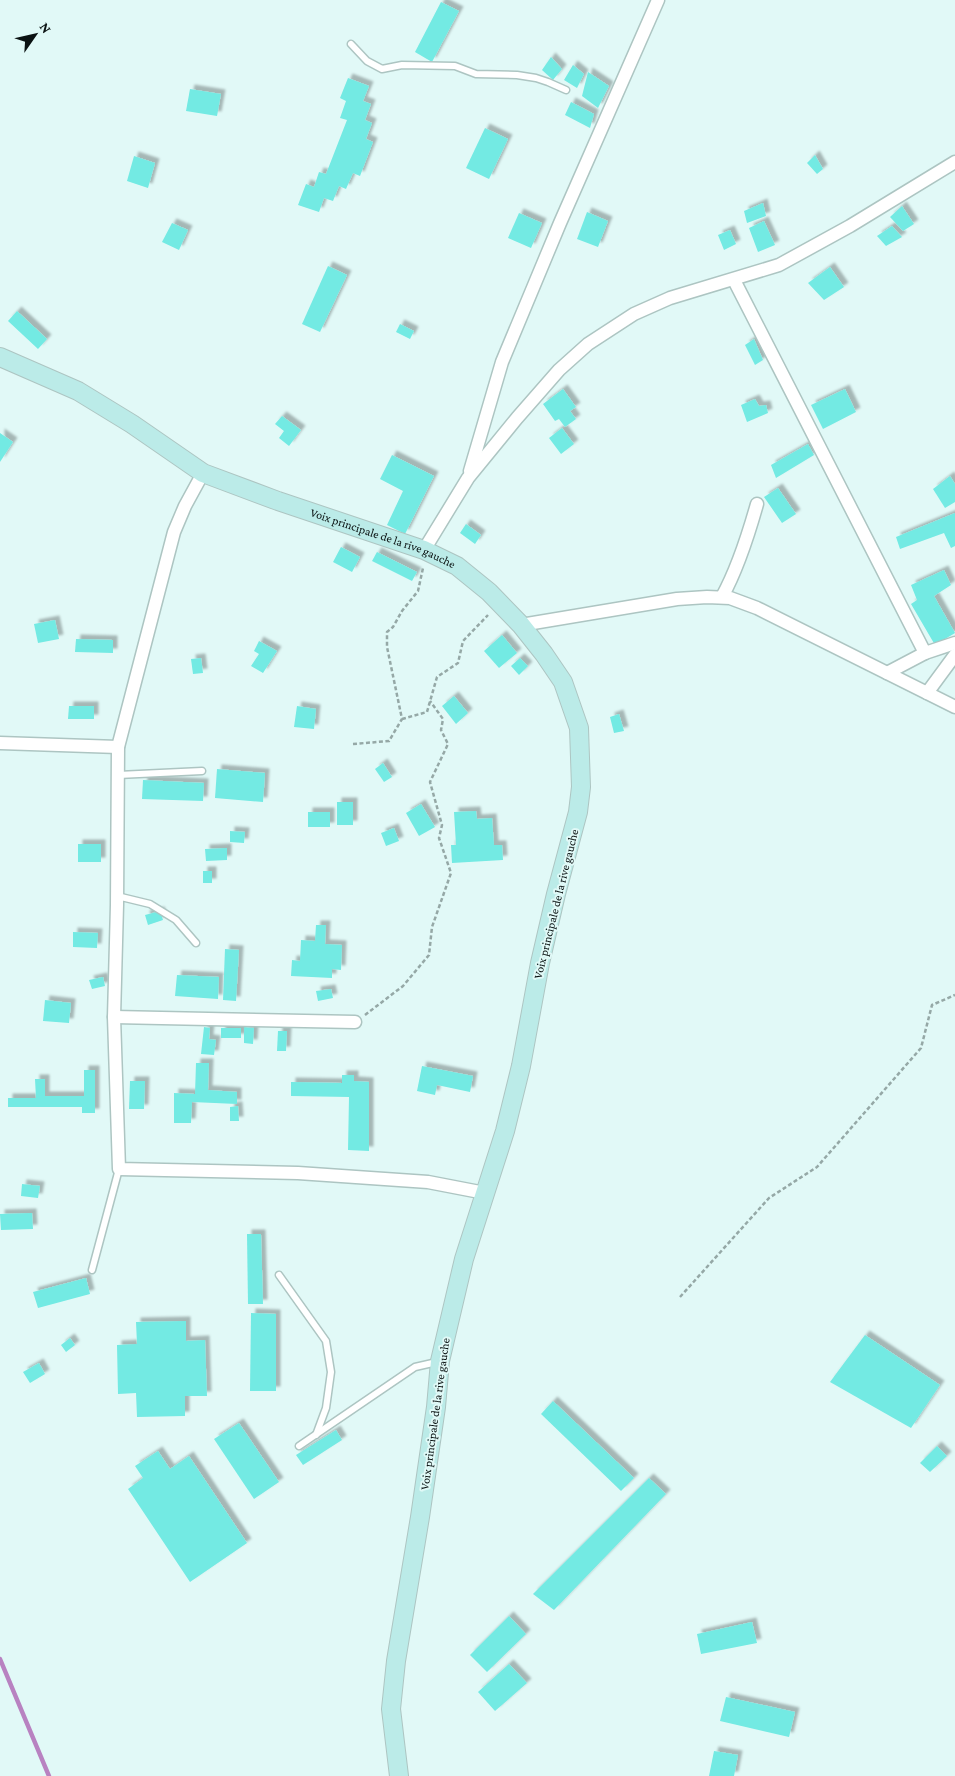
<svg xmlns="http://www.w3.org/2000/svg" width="955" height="1776" font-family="'Crimson Pro',serif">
  <defs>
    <filter id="shadow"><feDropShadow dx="4.5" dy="-4.5" stdDeviation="1" flood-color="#0004"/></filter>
  </defs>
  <rect width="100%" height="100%" fill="#e1f9f7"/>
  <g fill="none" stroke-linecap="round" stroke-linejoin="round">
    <polyline stroke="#b882c1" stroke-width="4.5" points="0,1659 49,1776"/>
  </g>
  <g fill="#73eae3" filter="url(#shadow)">
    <polygon points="441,2 459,11 432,62 415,52"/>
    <polygon points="551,57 562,69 553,80 542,70"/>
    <polygon points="573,65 584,74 577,88 564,80"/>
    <polygon points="588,72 609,86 598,108 582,96"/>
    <polygon points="348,78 369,86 363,101 371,104 365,120 372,123 366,139 373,142 360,176 353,173 346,189 339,186 333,201 324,198 319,212 298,205 306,184 314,187 319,172 326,174 347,120 340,118 346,101 340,98"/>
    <polygon points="190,89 221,94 217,116 186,111"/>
    <polygon points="571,102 594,114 590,128 565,115"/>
    <polygon points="485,128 508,139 489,179 466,168"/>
    <polygon points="815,155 823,169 817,174 807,163"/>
    <polygon points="134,156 155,163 148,188 127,181"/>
    <polygon points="763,203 766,216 747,223 744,211"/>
    <polygon points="902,206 914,224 903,231 890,217"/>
    <polygon points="587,212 608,221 598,247 577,239"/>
    <polygon points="519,213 542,223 531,248 508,238"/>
    <polygon points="764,221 775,245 758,252 749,228"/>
    <polygon points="172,223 188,230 179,250 162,242"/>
    <polygon points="892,226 902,237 886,246 877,236"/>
    <polygon points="730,230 736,244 724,250 718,235"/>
    <polygon points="328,266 347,275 320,332 302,324"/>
    <polygon points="830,267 844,287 824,300 808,283"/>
    <polygon points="17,311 47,339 38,349 8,321"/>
    <polygon points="400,324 414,331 410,339 396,332"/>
    <polygon points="754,339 763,360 755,365 745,345"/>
    <polygon points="563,389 576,407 570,411 576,419 565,427 559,419 555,421 543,404"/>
    <polygon points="845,389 856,412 823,429 811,405"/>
    <polygon points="755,399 759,406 766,405 768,413 747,422 741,405"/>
    <polygon points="282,416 301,430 289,446 279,438 284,431 275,424"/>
    <polygon points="562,428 574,444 561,454 549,438"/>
    <polygon points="0,433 13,442 0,462"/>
    <polygon points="808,444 814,455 776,478 771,465"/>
    <polygon points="392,455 434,476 405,534 387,525 403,491 380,479"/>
    <polygon points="950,476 955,484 955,502 945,508 933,489"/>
    <polygon points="778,488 796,514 782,523 764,497"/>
    <polygon points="955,513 955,546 951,548 944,533 900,549 896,537"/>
    <polygon points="466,524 481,535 475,544 460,533"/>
    <polygon points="341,547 360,557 352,572 333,562"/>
    <polygon points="377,552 417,572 412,581 372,561"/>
    <polygon points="944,570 951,585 934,596 955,633 935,645 911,604 917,600 911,585"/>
    <polygon points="55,620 59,639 38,643 34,624"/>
    <polygon points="502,635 517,653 499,668 484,651"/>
    <polygon points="76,639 113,640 113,653 75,652"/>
    <polygon points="259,641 277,651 263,673 251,666 259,654 254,651"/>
    <polygon points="201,658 203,673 193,674 191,659"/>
    <polygon points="520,658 528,666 519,675 511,666"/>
    <polygon points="454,696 468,713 456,724 442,706"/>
    <polygon points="69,706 94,706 94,719 68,719"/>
    <polygon points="297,706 316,709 314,729 294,727"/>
    <polygon points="619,714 624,731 614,733 610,717"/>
    <polygon points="383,763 392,777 384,782 375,769"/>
    <polygon points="217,769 265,773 263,802 215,798"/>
    <polygon points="143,780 204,783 203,801 142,799"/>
    <rect x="337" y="802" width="16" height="23"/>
    <polygon points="421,804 435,827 419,836 406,813"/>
    <polygon points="476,811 477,819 492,818 494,845 502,845 503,860 452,863 451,845 456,845 454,812"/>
    <rect x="308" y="812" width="22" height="15"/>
    <polygon points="394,828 399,841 386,846 381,833"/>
    <polygon points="230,831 245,832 244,843 230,842"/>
    <rect x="78" y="844" width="23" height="18"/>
    <polygon points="227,848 227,860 206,861 205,849"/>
    <rect x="203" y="871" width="9" height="12"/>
    <polygon points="160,911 163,920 148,925 145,915"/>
    <polygon points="316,925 326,925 325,944 342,945 341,970 332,969 332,978 291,976 292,960 300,961 301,940 315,941"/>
    <polygon points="73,932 98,933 97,948 73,947"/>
    <polygon points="225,949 239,950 236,1001 223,1000"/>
    <polygon points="177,975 219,977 218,999 175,996"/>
    <polygon points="103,977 105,986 92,989 89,980"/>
    <polygon points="331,989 333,998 318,1001 316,991"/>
    <polygon points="45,1000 71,1003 69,1023 43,1021"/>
    <polygon points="204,1027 210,1028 209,1039 216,1040 214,1055 201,1054"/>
    <polygon points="244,1027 254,1028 253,1044 244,1043"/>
    <rect x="221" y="1028" width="20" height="10"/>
    <polygon points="278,1031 287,1031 286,1051 277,1051"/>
    <polygon points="196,1063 209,1063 208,1090 237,1092 237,1104 192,1102 191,1123 174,1123 174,1093 195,1094"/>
    <polygon points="422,1066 473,1076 470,1092 437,1085 435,1095 417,1091"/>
    <polygon points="84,1070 95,1070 95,1113 82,1113 82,1107 8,1107 8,1098 36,1098 35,1079 45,1079 45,1096 84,1096"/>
    <polygon points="342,1075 354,1075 354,1081 369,1082 369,1151 348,1150 349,1097 291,1096 291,1082 342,1083"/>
    <polygon points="130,1081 145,1081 144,1109 129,1109"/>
    <polygon points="238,1106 239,1121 230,1121 230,1107"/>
    <polygon points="22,1184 40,1186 38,1198 21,1196"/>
    <polygon points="32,1213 33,1229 1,1230 0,1214"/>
    <polygon points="247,1234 261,1234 263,1304 248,1304"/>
    <polygon points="86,1278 90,1294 38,1308 33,1292"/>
    <polygon points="251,1313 276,1314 276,1391 250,1391"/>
    <polygon points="186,1321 186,1341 205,1340 207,1396 185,1396 185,1416 137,1417 136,1393 118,1394 117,1345 137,1344 136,1322"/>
    <polygon points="865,1335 940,1385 911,1428 830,1382"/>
    <polygon points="70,1338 75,1345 66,1352 61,1345"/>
    <polygon points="39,1363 45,1374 30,1383 23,1372"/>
    <polygon points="553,1401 634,1478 621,1491 541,1414"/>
    <polygon points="239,1423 279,1482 254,1499 214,1439"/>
    <polygon points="336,1430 342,1440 303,1465 296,1455"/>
    <polygon points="937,1446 947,1456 930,1472 920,1463"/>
    <polygon points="158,1451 170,1469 189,1456 247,1543 190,1582 128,1489 143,1478 135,1466"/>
    <polygon points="649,1478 666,1494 554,1610 533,1594"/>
    <polygon points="509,1616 526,1634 487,1672 470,1655"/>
    <polygon points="752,1622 757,1643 701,1654 697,1634"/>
    <polygon points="509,1664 527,1683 495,1711 478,1692"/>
    <polygon points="726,1697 795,1712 789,1737 720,1721"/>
    <polygon points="714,1751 738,1755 734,1776 709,1776"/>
  </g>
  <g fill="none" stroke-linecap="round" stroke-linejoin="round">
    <g stroke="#adc5c2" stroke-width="9">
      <g id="lane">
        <polyline points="351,44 367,61 382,69 402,65 455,66 476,74 517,75 536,78 548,82 566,90"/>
        <polyline points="118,775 202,771"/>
        <polyline points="117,896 150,904 176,920 196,943"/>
        <polyline points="92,1270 119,1169"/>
        <polyline points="279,1275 326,1341 331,1372 326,1408 316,1435"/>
        <polyline points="299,1446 415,1367 437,1362"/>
      </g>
    </g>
    <g stroke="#adc5c2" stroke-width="15">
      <g id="street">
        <polyline points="734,280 925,653"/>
        <polyline points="470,471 502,362 560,223 658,0"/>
        <polyline points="203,473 185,506 174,532 118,747 117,905 114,1017 119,1169 298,1173 428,1182 485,1193"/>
        <polyline points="424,550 468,478 517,418 559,370 588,344 634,314 670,298 779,265 850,226 955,162"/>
        <path d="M722,597c16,-29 26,-61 35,-93"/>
        <polyline points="521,625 677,599 707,597 730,598 757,608 955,707"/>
        <polyline points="887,673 925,653 955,643"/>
        <polyline points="927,693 955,655"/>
        <polyline points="0,743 118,747"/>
        <polyline points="114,1017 355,1022"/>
      </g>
    </g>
    <g stroke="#adc5c2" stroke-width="20">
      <g id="secondary">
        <path id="s1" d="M0,357l78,34 54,33 71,49 75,28 146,49 33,16 32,26 32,33 23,29 19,28 16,46 2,59 -3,25 -22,82 -16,69 -19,103 -16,65 -41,128 -24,102 -4,46 -16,110 -24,144 -5,48 8,67"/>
      </g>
    </g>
    <g stroke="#95a8a6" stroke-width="2.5" stroke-dasharray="4 2.5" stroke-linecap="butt">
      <polyline points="402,719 427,712 437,677 458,663 463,641 488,615"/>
      <polyline points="353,744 389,741 402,719 387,647 387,632 393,627 402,611 418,591 423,568"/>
      <polyline points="365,1015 403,986 429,955 432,927 451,873 439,838 442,825 430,782 448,744 441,730 443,719 430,701"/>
      <polyline points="680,1297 769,1198 817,1167 921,1048 932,1005 955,995"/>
    </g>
    <use href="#lane" stroke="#fff" stroke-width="6"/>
    <use href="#street" stroke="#fff" stroke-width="12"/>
    <use href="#secondary" stroke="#bbebe8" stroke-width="18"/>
  </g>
  <g text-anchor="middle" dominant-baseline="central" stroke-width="4" stroke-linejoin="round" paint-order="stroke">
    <g font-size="12" fill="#0a1212" stroke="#e1f9f7">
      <text stroke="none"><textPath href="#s1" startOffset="426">Voix principale de la rive gauche</textPath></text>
      <text transform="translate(556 904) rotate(-76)">Voix principale de la rive gauche</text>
      <text transform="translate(435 1414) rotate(-82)">Voix principale de la rive gauche</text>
    </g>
  </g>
  <g transform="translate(35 35) rotate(56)" stroke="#e1f9f7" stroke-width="4" paint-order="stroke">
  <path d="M0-4L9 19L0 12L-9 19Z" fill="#0a1212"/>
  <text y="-8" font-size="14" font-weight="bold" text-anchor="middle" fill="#0a1212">N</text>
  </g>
</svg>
